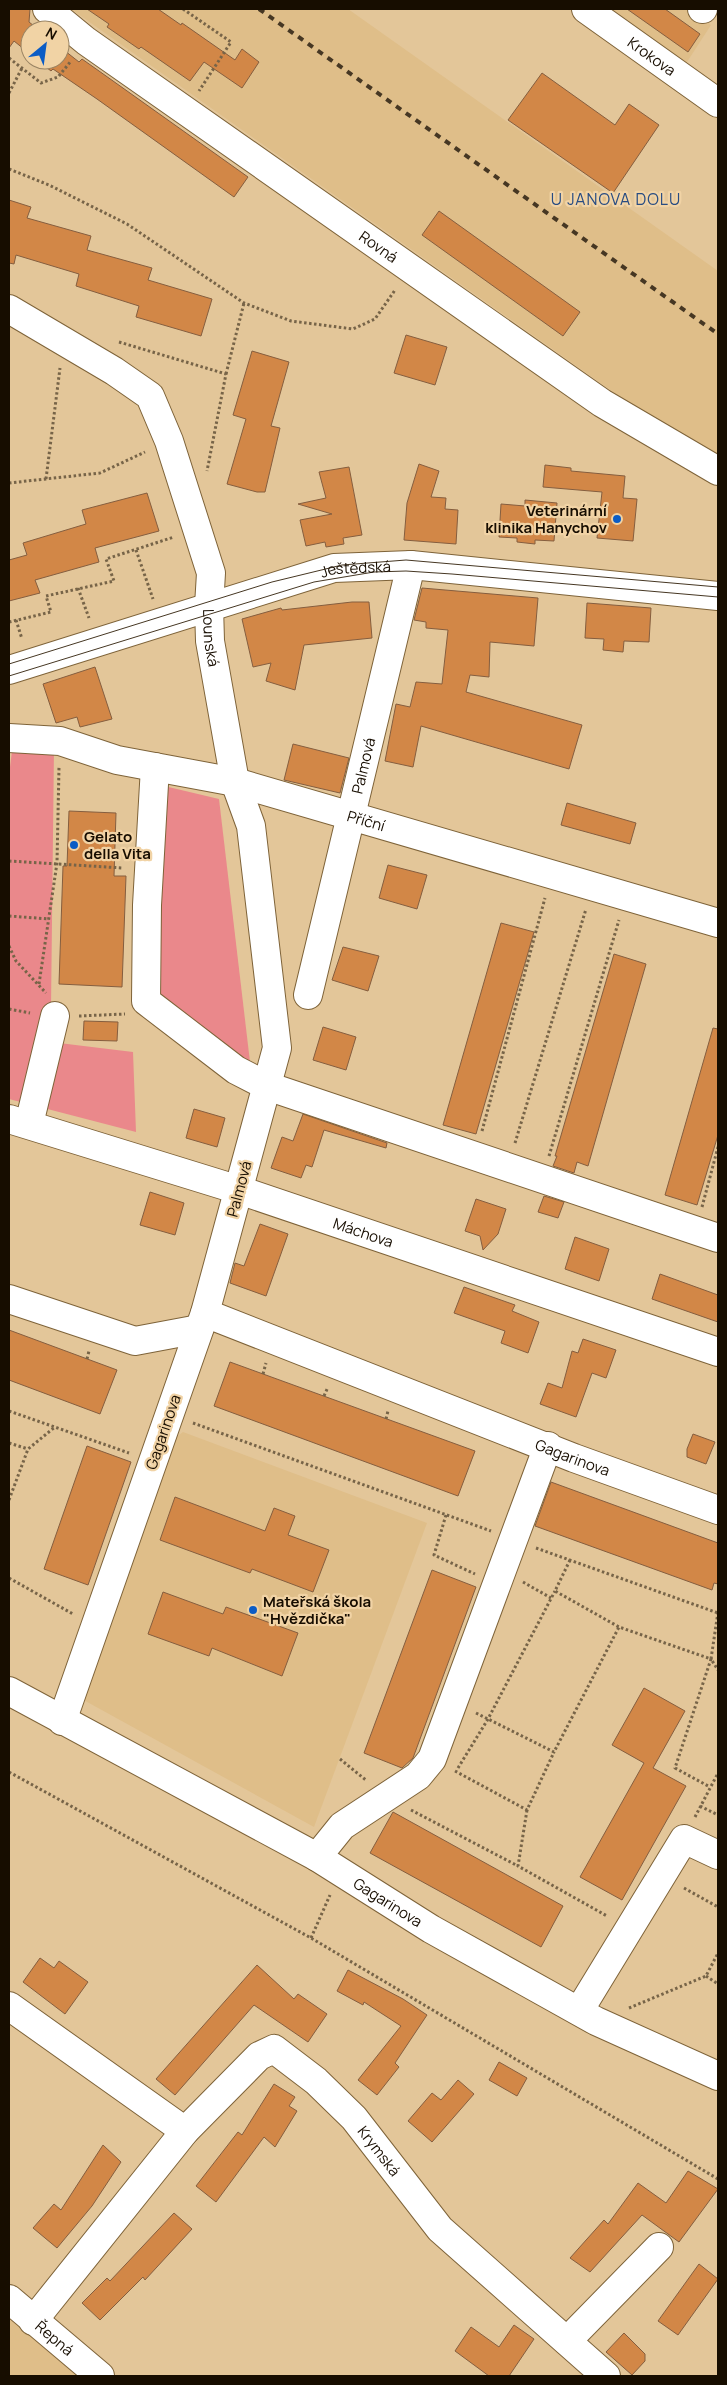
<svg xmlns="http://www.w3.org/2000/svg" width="727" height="2385" font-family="Manrope,sans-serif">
  <rect width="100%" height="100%" fill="#e3c699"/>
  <g fill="#dfbe89">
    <polygon points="71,9 348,9 718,271 718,455 619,396"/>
    <polygon points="600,9 700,9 696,15 711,25 685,65"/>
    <polygon points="183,1432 427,1523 314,1827 80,1698 170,1442"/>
    <polygon points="11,2319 77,2376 9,2376 9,2323"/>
  </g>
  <g fill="#ea888b">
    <polygon points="13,743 54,748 51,1008 59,1043 133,1052 136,1132 9,1099 9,775"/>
    <polygon points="160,785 219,799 250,1062 156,992"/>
  </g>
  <g fill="#d28747" stroke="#855e3f">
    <polygon points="9,9 30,9 29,22 39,30 30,30 30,54 14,41 9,48"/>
    <polygon points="87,9 158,9 181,25 182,23 235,60 242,49 259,62 242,88 204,62 190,81 141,47 139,49 107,27 109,24"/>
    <polygon points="627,9 665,9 700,34 688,52"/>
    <polygon points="60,47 79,62 82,59 99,71 248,177 234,197 97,99 53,69 51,71 37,60 60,60"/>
    <polygon points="542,73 615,125 629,104 659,125 613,193 508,120"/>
    <polygon points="9,200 31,207 27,218 91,236 87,250 152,268 148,280 212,299 201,336 136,317 139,306 76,286 79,274 16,255 14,264 9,263"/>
    <polygon points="439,211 580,312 563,336 422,235"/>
    <polygon points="406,335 447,347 435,385 394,373"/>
    <polygon points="252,351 289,362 271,426 280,428 265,492 257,492 227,484 246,419 233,415"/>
    <polygon points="419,464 439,471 431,497 446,498 445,509 458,510 456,544 404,540 407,503"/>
    <polygon points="545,465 571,468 571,471 625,476 623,498 637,499 633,541 597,538 602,492 543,487"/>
    <polygon points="349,467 362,535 343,538 344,544 326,547 325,542 306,546 300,520 332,514 298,504 326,498 319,472"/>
    <polygon points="147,493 159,531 95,548 99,562 35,580 40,593 9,601 9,560 27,555 23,543 86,524 82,510"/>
    <polygon points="525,500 557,503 554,541 535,540 535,544 517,542 517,538 499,537 501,504 525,506"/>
    <polygon points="422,588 538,598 534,646 490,642 489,677 470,675 466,692 582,725 569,769 421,726 413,767 385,761 396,704 410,707 416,682 442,684 448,630 426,628 426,622 414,620"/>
    <polygon points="352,602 369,602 372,638 304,645 295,690 266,681 271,663 253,667 242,619 281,608 282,610"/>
    <polygon points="587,603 651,608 649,642 624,641 623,652 603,650 604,639 585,638"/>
    <polygon points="95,667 112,719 80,727 77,717 56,723 43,684"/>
    <polygon points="293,744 349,758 340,793 284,780"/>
    <polygon points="567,803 636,823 630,844 561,825"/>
    <polygon points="69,811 116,813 114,876 126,876 122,987 59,984 63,866 67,866"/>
    <polygon points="388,865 427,875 417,909 379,898"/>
    <polygon points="501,923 534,932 476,1134 443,1125"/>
    <polygon points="343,947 379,956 368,991 332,980"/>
    <polygon points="614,954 646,964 588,1166 577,1162 574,1173 553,1166 557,1156 555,1156"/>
    <polygon points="84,1021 118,1022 117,1041 83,1040"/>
    <polygon points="323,1027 356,1037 346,1070 313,1060"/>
    <polygon points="713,1028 718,1029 718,1135 697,1205 665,1195"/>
    <polygon points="194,1109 225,1118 217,1147 186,1138"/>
    <polygon points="303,1114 387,1143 386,1148 324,1130 312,1167 306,1165 301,1178 271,1168 282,1137 293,1141"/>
    <polygon points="150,1192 184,1203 175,1235 140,1225"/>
    <polygon points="544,1196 564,1202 558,1218 538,1212"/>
    <polygon points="476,1199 506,1209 498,1234 483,1250 480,1236 465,1231"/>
    <polygon points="260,1224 288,1234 266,1296 230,1283 235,1263 244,1266"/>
    <polygon points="575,1237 609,1249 599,1281 565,1269"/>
    <polygon points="660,1274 718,1295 718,1322 652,1299"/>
    <polygon points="464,1287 515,1305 512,1311 539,1322 528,1353 501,1343 505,1331 454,1313"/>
    <polygon points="9,1330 117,1370 100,1414 9,1380"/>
    <polygon points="583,1339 616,1350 606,1378 592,1373 576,1417 540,1404 548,1383 562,1388 572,1351 578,1353"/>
    <polygon points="230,1362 475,1451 458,1496 214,1406"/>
    <polygon points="693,1434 715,1442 706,1464 687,1457 687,1449"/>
    <polygon points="87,1446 131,1462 88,1585 44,1569"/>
    <polygon points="551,1482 718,1543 718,1584 714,1583 712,1590 535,1526"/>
    <polygon points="175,1497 265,1531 274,1508 295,1516 288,1535 329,1550 313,1592 252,1569 250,1573 160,1540"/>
    <polygon points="432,1570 476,1587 413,1758 402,1768 364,1753"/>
    <polygon points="163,1592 223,1614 226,1607 298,1633 282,1676 212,1648 209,1656 148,1634"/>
    <polygon points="644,1688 685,1711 653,1768 686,1786 622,1900 580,1877 644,1763 612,1745"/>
    <polygon points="393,1812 563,1906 541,1947 370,1853"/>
    <polygon points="40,1958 54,1968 59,1961 88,1982 65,2014 23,1982"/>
    <polygon points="257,1965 294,1999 298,1994 327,2014 308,2042 254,2005 175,2095 156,2079"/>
    <polygon points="348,1970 403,1999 427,2015 395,2063 399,2067 377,2095 358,2080 401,2026 364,2002 363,2005 337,1991"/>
    <polygon points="499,2062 527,2078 517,2096 489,2080"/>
    <polygon points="458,2080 474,2094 432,2142 408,2121 432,2093 441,2100"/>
    <polygon points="274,2084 295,2097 289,2106 297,2111 275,2147 264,2137 216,2202 196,2186 238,2132 242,2135"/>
    <polygon points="103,2145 121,2162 92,2206 57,2248 33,2228 54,2204 61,2210"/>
    <polygon points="688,2171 718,2189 679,2242 642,2215 590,2272 570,2258 604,2220 608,2224 638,2183 666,2203"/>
    <polygon points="174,2213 192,2229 145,2280 143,2277 100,2320 82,2303 107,2278 110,2281"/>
    <polygon points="699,2264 718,2279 678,2335 658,2321"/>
    <polygon points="514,2325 534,2339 509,2376 489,2376 455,2351 471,2327 499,2347"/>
    <polygon points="624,2333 645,2354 645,2361 632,2375 606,2352"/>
  </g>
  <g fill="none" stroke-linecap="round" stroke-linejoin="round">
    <g stroke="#7e6339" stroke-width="30">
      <g id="minor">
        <path id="s1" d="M47,9l39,32 516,362 116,68"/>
        <path id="s2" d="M586,9l132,94"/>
        <polyline points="702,9 703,9"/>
        <path id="s3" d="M9,309l105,62 36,25 19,45 42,132 -2,33 1,35 25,141 16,44 26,222 -72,265 -143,408"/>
        <path id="s4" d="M9,670l325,-102 77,-3 307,31"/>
        <path id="s5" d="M9,738l51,3 57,19 118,22 483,141"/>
        <polyline points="155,767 147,905 146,1001 236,1070 267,1086 718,1238"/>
        <path id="s6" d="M308,995l103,-430"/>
        <path id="s7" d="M9,1119l230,71 479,162"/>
        <polyline points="29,1124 55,1016"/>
        <polyline points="9,1299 135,1341 199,1329"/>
        <path id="s8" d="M205,1313l369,145 144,52"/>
        <path id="s9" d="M9,1691l308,166 114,72 165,92 122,55"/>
        <polyline points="317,1857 342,1826 418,1776 432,1759 548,1446"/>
        <path id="s10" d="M9,2006l176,125 74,-75 15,-7 42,32 38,37 86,111 166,147"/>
        <polyline points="579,2011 684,1839 718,1855"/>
        <path id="s11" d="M9,2299l91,77"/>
        <polyline points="33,2321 185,2131"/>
        <polyline points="567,2341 659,2247"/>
      </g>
    </g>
    <g stroke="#776448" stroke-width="3" stroke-dasharray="2.5 2.5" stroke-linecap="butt">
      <polyline points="183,9 231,42 199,91"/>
      <polyline points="9,58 41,83 58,77 71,61"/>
      <polyline points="9,93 22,68"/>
      <polyline points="9,169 49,185 127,224 244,303 291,321 353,329 375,319 395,290"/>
      <polyline points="119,342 226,374 207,471"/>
      <polyline points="226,374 244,303"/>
      <polyline points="46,479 60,368"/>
      <polyline points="9,483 100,473 145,452"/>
      <polyline points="136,550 153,599"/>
      <polyline points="78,588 89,618"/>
      <polyline points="16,620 22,639"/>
      <polyline points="9,622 51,612 46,596 114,581 106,559 174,537"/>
      <polyline points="9,861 123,868"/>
      <polyline points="9,916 49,919"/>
      <polyline points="9,946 16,961 46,993"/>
      <polyline points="39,984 57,863 59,767"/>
      <polyline points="9,1009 30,1013"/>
      <polyline points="79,1016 125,1014"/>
      <polyline points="482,1131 545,898"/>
      <polyline points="515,1143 586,909"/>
      <polyline points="549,1156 619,920"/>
      <polyline points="702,1207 718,1147"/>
      <polyline points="87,1359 89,1351"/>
      <polyline points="263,1374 266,1363"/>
      <polyline points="324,1396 328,1387"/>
      <polyline points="9,1411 129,1453"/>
      <polyline points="386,1419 388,1411"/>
      <polyline points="193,1423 491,1531"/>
      <polyline points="9,1443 28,1449"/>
      <polyline points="9,1500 28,1449 55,1427"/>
      <polyline points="446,1515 434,1555 475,1574"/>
      <polyline points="536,1548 718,1613"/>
      <polyline points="570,1560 555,1591 619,1627 711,1659 675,1768 710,1787"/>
      <polyline points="9,1578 73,1614"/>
      <polyline points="523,1582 551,1598"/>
      <polyline points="718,1612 711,1659 718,1670"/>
      <polyline points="476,1713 554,1752 619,1627"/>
      <polyline points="340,1759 367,1781"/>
      <polyline points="458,1768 488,1719 555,1591"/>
      <polyline points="455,1771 527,1810 554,1752"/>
      <polyline points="9,1772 311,1938 718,2179"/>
      <polyline points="700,1806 718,1815"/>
      <polyline points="411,1810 518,1866"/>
      <polyline points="527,1810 518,1866 607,1916"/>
      <polyline points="695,1817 718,1773"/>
      <polyline points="684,1888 718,1907"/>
      <polyline points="311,1938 330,1895"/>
      <polyline points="706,1976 718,1984"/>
      <polyline points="629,2008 706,1976 718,1953"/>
    </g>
    <use href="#minor" stroke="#fff" stroke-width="28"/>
    <g stroke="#463723" stroke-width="1">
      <polyline points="9,664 272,582 342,565 406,560 718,587"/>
      <polyline points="9,676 314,582 374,572 406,571 452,574 718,597"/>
    </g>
    <polyline stroke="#463723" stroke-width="4" stroke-dasharray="6 6" stroke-linecap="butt" points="259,9 718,334"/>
  </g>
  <g fill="#0b5cc5" stroke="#f1d3a5" stroke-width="2">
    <circle cx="617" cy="519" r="5"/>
    <circle cx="74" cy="845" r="5"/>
    <circle cx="253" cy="1610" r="5"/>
  </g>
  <g text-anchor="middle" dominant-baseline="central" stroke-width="4.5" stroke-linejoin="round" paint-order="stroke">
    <g font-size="15" fill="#170d00" stroke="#f1d3a5">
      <text stroke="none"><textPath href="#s2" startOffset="81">Krokova</textPath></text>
      <text stroke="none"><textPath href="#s1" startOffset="408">Rovná</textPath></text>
      <text stroke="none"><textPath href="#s4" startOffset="362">Ještědská</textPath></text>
      <text stroke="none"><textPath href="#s3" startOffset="418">Lounská</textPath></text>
      <text stroke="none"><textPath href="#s6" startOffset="236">Palmová</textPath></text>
      <text stroke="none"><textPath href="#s5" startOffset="368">Příční</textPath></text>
      <text transform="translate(239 1189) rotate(-75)">Palmová</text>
      <text stroke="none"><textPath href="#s7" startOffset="372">Máchova</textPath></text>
      <text transform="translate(163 1432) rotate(-71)">Gagarinova</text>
      <text stroke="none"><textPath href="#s8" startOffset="395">Gagarinova</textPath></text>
      <text stroke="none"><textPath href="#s9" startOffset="434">Gagarinova</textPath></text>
      <text stroke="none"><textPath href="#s10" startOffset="485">Krymská</textPath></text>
      <text stroke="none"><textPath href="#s11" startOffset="60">Řepná</textPath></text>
    </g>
    <g font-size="15" font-weight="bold" fill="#170d00" stroke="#f1d3a5" text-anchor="start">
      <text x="607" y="510" text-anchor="end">Veterinární<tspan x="607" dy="17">klinika Hanychov</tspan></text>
      <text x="84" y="836">Gelato<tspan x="84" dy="17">della Vita</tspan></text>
      <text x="263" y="1601">Mateřská škola<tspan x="263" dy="17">"Hvězdička"</tspan></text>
    </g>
    <g font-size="16" letter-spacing="1" fill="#284c82" stroke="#f1d3a5">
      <text x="616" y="199">U JANOVA DOLU</text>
    </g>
  </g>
  <rect width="727" height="2385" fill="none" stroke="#170d00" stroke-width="20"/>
  <g transform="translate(45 45) rotate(29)"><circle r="24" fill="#f1d3a5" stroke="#9a8463"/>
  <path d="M0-4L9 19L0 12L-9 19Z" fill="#0b5cc5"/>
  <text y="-8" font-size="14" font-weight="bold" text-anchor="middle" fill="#170d00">N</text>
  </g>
</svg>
